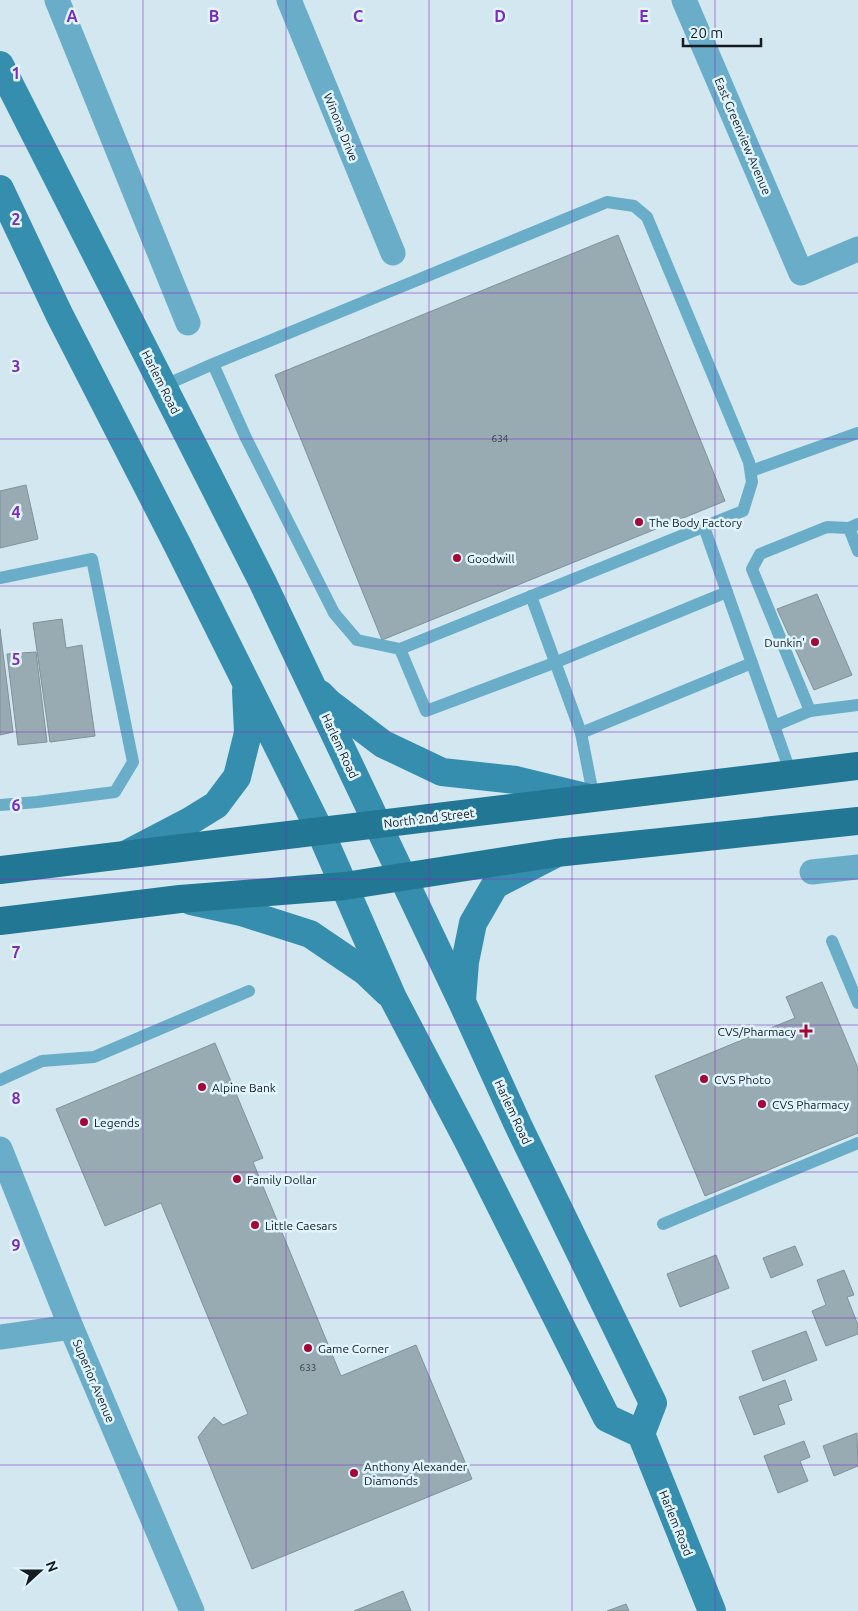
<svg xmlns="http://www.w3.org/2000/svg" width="858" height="1611" font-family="Ubuntu,sans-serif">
  <rect width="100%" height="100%" fill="#d3e7f0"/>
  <g fill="#98abb3" stroke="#7f929a">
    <polygon points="618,235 725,501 382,640 275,375"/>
    <polygon points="26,485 38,539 0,548 0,491"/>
    <polygon points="817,594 852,675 814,690 777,609"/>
    <polygon points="62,619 66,648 82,645 95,736 50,742 33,623"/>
    <polygon points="0,629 13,732 0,735"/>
    <polygon points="36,652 47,742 18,745 7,654"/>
    <polygon points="822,982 858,1068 858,1133 705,1196 655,1076 795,1018 786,997"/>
    <polygon points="215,1043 263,1158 253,1162 341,1376 416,1345 472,1479 252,1569 198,1437 214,1417 223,1425 248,1414 161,1203 105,1226 56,1109"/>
    <polygon points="795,1246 803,1265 771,1278 763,1258"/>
    <polygon points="716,1255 729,1288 680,1307 667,1274"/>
    <polygon points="844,1270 854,1295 847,1297 858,1325 858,1334 826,1346 812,1311 826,1305 817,1280"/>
    <polygon points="806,1331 817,1360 763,1381 752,1351"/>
    <polygon points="785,1380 792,1400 778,1405 785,1424 754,1435 739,1397"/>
    <polygon points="857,1433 858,1466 834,1476 823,1446"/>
    <polygon points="804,1441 810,1457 800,1461 808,1481 778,1493 764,1456"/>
    <polygon points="403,1591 411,1611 354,1611"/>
    <polygon points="626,1604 629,1611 607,1611"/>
  </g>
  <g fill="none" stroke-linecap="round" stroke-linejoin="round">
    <g stroke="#69adc8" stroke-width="12">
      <polyline points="163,386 213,364 607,202 634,206 647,217 749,462 752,482 743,511 400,649 357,640 334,613 246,438 213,364"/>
      <polyline points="751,471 858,433"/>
      <polyline points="858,524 849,528 858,551"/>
      <polyline points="704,527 791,774"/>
      <polyline points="0,578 92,559 133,762 115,792 37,802 0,805"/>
      <polyline points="531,596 581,733 594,799"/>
      <polyline points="400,649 426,711 554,663 727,592"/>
      <polyline points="810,711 752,569 760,554 827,527 849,528"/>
      <polyline points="774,726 810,711 858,705"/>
      <polyline points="581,733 752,663"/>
      <polyline points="832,941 858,1003"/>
      <polyline points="0,1080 42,1061 94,1057 249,991"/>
      <polyline points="663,1224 858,1143"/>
    </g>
    <g stroke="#69adc8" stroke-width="25">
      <polyline points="57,0 188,323"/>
      <polyline points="289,0 393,253"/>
      <polyline points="684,0 801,273 858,249"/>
      <polyline points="812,872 858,867"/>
      <polyline points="0,1149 71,1327 192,1611"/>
      <polyline points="0,1337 71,1327"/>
    </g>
    <g stroke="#368eae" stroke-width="28">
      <polyline points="0,65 262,581 462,1002 518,1125 653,1403 641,1434"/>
      <polyline points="0,189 59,314 178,546 320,831 393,998 469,1143 607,1418 641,1434 712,1611"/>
      <polyline points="320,694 329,703 383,744 442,772 516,780 590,798"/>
      <polyline points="127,854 190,821 216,805 237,777 248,733 246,691"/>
      <polyline points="191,901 241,912 310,934 366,972 387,992"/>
      <polyline points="462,1000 465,962 473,923 495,885 553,855"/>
    </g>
    <g stroke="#227794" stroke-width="28">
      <polyline points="0,870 858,766"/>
      <polyline points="0,921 180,899 345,886 556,853 858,821"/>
    </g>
  </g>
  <path fill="none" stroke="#7b2cbf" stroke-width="1" stroke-opacity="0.55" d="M143,0v1611M286,0v1611M429,0v1611M572,0v1611M715,0v1611M0,146h858M0,293h858M0,439h858M0,586h858M0,732h858M0,879h858M0,1025h858M0,1172h858M0,1318h858M0,1465h858"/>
  <g fill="#a40734" stroke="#e0f4fd" stroke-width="2">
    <circle cx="639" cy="522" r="5"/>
    <circle cx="457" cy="558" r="5"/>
    <circle cx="815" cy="642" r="5"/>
    <path d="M803.5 1023.5h5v5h5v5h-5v5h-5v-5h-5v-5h5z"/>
    <circle cx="704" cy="1079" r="5"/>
    <circle cx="202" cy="1087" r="5"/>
    <circle cx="762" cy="1104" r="5"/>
    <circle cx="84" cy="1122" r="5"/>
    <circle cx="237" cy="1179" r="5"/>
    <circle cx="255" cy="1225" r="5"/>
    <circle cx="308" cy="1348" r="5"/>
    <circle cx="354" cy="1473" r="5"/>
  </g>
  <g text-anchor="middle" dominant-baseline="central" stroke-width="5" stroke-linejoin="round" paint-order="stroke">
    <g font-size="10" fill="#364045">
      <text x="500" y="438">634</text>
      <text x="308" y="1367">633</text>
    </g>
    <g font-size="12" fill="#151c20" stroke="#e0f4fd">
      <text transform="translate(341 127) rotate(68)">Winona Drive</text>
      <text transform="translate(743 136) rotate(67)">East Greenview Avenue</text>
      <text transform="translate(161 382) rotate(63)">Harlem Road</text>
      <text transform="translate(340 746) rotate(65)">Harlem Road</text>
      <text transform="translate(429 818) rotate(-7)">North 2nd Street</text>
      <text transform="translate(513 1112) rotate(65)">Harlem Road</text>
      <text transform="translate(94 1381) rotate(67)">Superior Avenue</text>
      <text transform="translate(676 1523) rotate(68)">Harlem Road</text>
    </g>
    <g font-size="12" fill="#151c20" stroke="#e0f4fd" text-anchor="start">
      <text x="649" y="522">The Body Factory</text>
      <text x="467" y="558">Goodwill</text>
      <text x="805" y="642" text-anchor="end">Dunkin'</text>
      <text x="796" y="1031" text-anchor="end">CVS/Pharmacy</text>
      <text x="714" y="1079">CVS Photo</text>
      <text x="212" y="1087">Alpine Bank</text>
      <text x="772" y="1104">CVS Pharmacy</text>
      <text x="94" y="1122">Legends</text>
      <text x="247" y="1179">Family Dollar</text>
      <text x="265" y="1225">Little Caesars</text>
      <text x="318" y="1348">Game Corner</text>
      <text x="364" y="1466">Anthony Alexander<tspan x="364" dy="14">Diamonds</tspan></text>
    </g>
  </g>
  <g font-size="16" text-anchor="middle" font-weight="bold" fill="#7b2cbf" stroke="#e0f4fd" stroke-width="5" stroke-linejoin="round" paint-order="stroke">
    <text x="72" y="22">A</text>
    <text x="214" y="22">B</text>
    <text x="358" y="22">C</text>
    <text x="500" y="22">D</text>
    <text x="644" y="22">E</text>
    <text x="16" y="79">1</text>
    <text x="16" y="225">2</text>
    <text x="16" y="372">3</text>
    <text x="16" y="518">4</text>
    <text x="16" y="665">5</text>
    <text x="16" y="811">6</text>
    <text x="16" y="958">7</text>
    <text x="16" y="1104">8</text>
    <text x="16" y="1251">9</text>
  </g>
  <g transform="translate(40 1571) rotate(69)" stroke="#e0f4fd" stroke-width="4" paint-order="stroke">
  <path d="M0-4L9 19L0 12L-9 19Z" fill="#151c20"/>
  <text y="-8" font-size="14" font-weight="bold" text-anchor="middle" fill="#151c20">N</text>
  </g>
  <path d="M683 38v8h78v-8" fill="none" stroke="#151c20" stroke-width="2.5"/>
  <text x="690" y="38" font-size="15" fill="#151c20" stroke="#e0f4fd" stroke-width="4" paint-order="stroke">20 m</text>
</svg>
